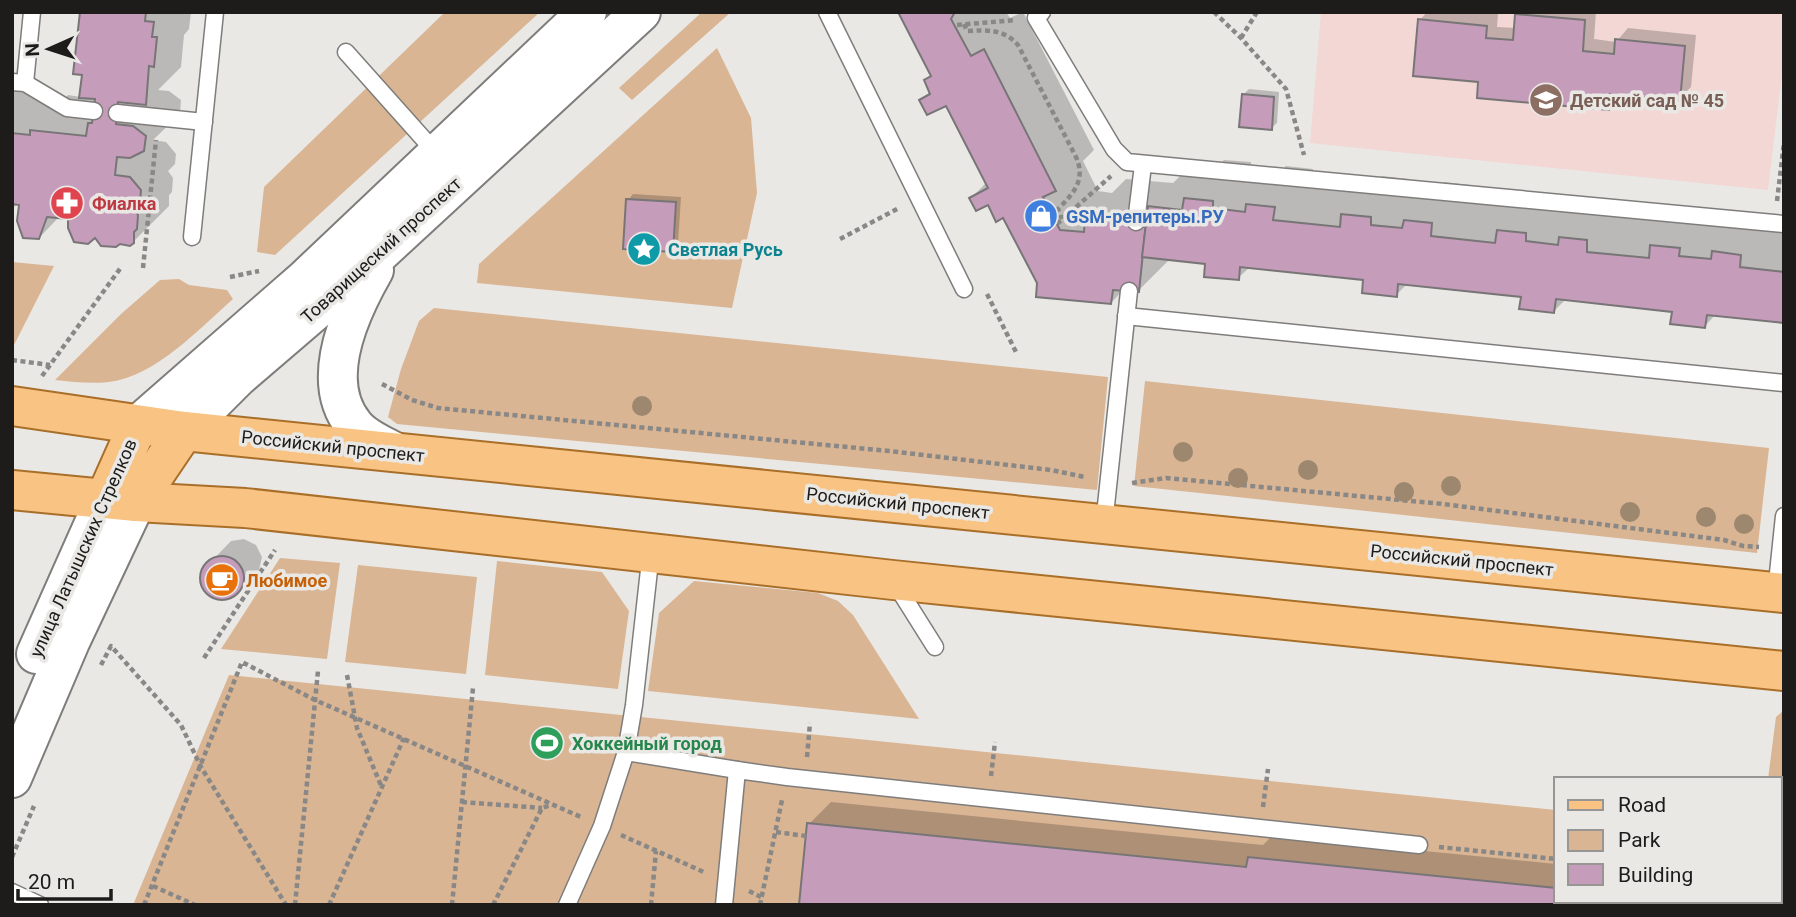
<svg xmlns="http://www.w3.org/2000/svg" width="1796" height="917" font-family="Roboto,sans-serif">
  <rect width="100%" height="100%" fill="#eae8e5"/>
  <polygon fill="#f2d7d4" points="1321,12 1784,12 1784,57 1768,190 1310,143"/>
  <g fill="#d9b594">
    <polygon points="445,12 540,12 275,255 257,252 264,187"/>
    <polygon points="702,12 731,12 632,100 619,88"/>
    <polygon points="717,48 751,118 757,193 732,308 477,283 479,264"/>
    <polygon points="12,262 54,266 13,347 12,347"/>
    <path d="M179,279l10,6 38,5 6,9c-34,30 -77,77 -124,83 -18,2 -36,0 -54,-2l66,-66 39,-34z"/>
    <polygon points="434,308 1108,377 1097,490 397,424 388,417 401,369 419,321"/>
    <polygon points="1145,381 1769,448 1757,553 1134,486"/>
    <polygon points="280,558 340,563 327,659 221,649"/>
    <polygon points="497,561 602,572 629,611 618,689 485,675"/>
    <polygon points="358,565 477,577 466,674 345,662"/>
    <polygon points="694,581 818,593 838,601 853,615 919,719 648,691 659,613"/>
    <polygon points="229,675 1556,810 1556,901 1780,901 1780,833 1784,833 1784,905 133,905"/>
    <polygon points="1784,710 1784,806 1780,806 1780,779 1768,779 1776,717"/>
  </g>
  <g fill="#0003">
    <polygon points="81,12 191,12 189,29 184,35 181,67 158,90 169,91 181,100 180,114 153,140 166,142 176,154 175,164 168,171 173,178 172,192 169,195 169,206 133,242 70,218 60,216 39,238 21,204 18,203 12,209 12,90 36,92 63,100 68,95 81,97 84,74"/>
    <polygon points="900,12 1006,12 1010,18 1023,12 1094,150 1083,161 1098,191 1112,193 1126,179 1173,183 1188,168 1213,171 1224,160 1251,162 1251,170 1279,173 1286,166 1313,169 1311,181 1370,188 1382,176 1409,179 1409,186 1437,189 1444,182 1470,185 1469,197 1526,203 1537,192 1564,195 1564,203 1592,206 1599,199 1625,202 1679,219 1691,207 1718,210 1717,217 1784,229 1784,321 1716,314 1705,326 1674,310 1566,299 1554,311 1523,295 1408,283 1396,295 1365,279 1250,267 1238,278 1207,263 1170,259 1139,290 1124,289 1111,303 1039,282 1004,215 988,203 971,198 987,182 947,103 921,100 931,91 926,81 932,74"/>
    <polygon points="1427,12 1498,14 1497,27 1516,28 1517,15 1519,12 1596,12 1594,39 1616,42 1628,28 1696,35 1691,87 1679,99 1621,94 1620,97 1609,109 1480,80 1420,20"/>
    <polygon points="1249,89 1279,92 1277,123 1271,128 1244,94"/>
    <polygon points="633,194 681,197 678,244 672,250 628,200"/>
    <polygon points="244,539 256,545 262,557 259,570 230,598 224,599 210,595 203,584 203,570 231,541"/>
    <polygon points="831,802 1263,845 1272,836 1556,864 1556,901 1682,901 1681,905 801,905 809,824"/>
  </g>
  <g fill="#c69cbb" stroke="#787577" stroke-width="2">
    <polygon points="80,12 146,12 145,21 154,22 152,37 157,37 154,67 149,66 146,105 118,102 116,124 133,126 146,136 144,151 130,158 117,157 115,175 130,177 141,190 140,202 133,208 138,215 137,229 134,232 134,243 130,246 120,244 116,247 101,246 95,238 88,244 74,242 68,228 68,219 47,217 39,239 23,238 17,221 19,205 12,204 12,133 30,135 30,130 86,136 88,123 92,123 95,99 79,98 82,75 73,74"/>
    <polygon points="898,12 955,12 951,19 971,56 984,49 1056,191 1043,197 1060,230 1084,232 1085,217 1146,223 1139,292 1113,290 1111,304 1036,297 1037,283 1003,218 996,222 988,205 976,211 969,198 988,188 946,106 927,115 919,100 930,94 924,80 931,76"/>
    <polygon points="1515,14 1585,20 1583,51 1614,54 1615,39 1685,46 1680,101 1610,94 1609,110 1477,98 1478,82 1413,76 1418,19 1487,26 1486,38 1513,40"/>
    <polygon points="1242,94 1274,97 1272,130 1239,127"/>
    <polygon points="1184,198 1213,201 1213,208 1245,212 1246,204 1275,207 1273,220 1340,227 1341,214 1371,217 1371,225 1402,228 1404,220 1432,223 1431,236 1495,243 1497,230 1526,233 1526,241 1558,245 1559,237 1587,240 1587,252 1649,258 1650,245 1680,248 1679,256 1711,259 1712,251 1741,255 1740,267 1784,272 1784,323 1707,315 1705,328 1688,326 1670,324 1672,312 1556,299 1554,313 1537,311 1519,309 1521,297 1398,284 1397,297 1362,293 1363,280 1240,267 1239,280 1204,277 1205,264 1142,257 1148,206 1182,210"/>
    <polygon points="626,199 676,202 673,252 623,249"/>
    <circle cx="222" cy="578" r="22"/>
    <polygon points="807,823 1246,867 1248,857 1556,888 1556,901 1662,901 1662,905 799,905"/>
  </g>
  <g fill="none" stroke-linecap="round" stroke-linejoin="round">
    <g stroke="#7f7d7b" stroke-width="19">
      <g id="lane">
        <polyline points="827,12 964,289"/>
        <polyline points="1042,12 1036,18 1114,149 1127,162 1784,224"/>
        <polyline points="346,52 437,154"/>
        <polyline points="12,82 25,83 67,108 94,111"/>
        <polyline points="25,83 32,12"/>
        <polyline points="117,113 204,122"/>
        <polyline points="1136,222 1143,165"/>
        <polyline points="192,237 215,12"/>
        <polyline points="1126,316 1784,383"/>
        <polyline points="1104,524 1129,291"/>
        <polyline points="896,585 935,647"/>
        <polyline points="1776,592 1784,516"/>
        <polyline points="626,752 737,770"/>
        <polyline points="12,892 40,905"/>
        <polyline points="567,905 602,826 626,752 634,705 651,552"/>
        <polyline points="724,905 737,770 787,777 1419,845"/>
      </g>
    </g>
    <g stroke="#7f7d7b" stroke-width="42">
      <g id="secondary">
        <path d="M374,270c-24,42 -56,111 -20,155 10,13 28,20 41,27"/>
        <polyline points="138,425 305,279 587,12"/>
        <polyline points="184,431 238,377 344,286 641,12"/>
        <polyline points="36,654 105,499"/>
        <polyline points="12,778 70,642 136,502"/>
      </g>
    </g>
    <g stroke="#a96f29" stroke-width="42">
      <g id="primary">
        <polyline points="12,406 184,431 1784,593"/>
        <polyline points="12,490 136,502 245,508 893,580 1784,671"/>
        <polyline points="105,499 138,425"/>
        <polyline points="136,502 184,431"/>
      </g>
    </g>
    <g stroke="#898886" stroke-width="4.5" stroke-dasharray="5 3.5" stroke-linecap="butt">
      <polyline points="1214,12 1241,38 1286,89 1304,155"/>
      <path d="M964,24l3,7c21,-1 37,-2 51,14l57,110c12,24 -1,38 -17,54l4,10"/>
      <polyline points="957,25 1016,20"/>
      <polyline points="1241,38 1257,12"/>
      <polyline points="1777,201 1784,143"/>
      <polyline points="1057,224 1111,176"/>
      <polyline points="840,239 899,208"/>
      <polyline points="143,268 156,140"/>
      <polyline points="230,277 259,271"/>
      <polyline points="987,294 1016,352"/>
      <polyline points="12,360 50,365"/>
      <polyline points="42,376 122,266"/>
      <polyline points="382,384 412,400 438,408 889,451 1051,470 1085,477"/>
      <polyline points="1132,483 1166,478 1443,504 1724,540 1743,546 1759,547"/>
      <polyline points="204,658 275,550"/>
      <polyline points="101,665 111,646 181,725 201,767 286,905"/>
      <polyline points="347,675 357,728 382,788"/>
      <polyline points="807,757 810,723"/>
      <polyline points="991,776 995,742"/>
      <polyline points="462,802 542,808"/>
      <polyline points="1263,807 1268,769"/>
      <polyline points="776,832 806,836"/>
      <polyline points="621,835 706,873"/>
      <polyline points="1439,847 1556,859"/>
      <polyline points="12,857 34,806"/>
      <polyline points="1780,872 1784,872"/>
      <polyline points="153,886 195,905"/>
      <polyline points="749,891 761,897"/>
      <polyline points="144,905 242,662 315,700 581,817"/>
      <polyline points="295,905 318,671"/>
      <polyline points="329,905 404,738"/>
      <polyline points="452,905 473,688"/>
      <polyline points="493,905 542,808 551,805"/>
      <polyline points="651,905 656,851"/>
      <polyline points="760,905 782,800"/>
      <polyline points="1691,905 1692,901"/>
    </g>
    <use href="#lane" stroke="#fff" stroke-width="16"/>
    <use href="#secondary" stroke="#fff" stroke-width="38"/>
    <use href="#primary" stroke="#f8c383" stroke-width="38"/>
  </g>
  <g fill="#9d886f">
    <circle cx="642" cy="406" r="10"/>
    <circle cx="1183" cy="452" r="10"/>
    <circle cx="1308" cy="470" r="10"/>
    <circle cx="1238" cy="478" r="10"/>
    <circle cx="1451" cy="486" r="10"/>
    <circle cx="1404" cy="492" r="10"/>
    <circle cx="1630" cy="512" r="10"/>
    <circle cx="1706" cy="517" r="10"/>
    <circle cx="1744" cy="524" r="10"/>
  </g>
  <defs>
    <g id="school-disc" transform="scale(1.75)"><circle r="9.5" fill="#8d6e63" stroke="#eae8e5"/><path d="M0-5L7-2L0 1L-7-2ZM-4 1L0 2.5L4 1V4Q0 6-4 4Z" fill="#fff"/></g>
    <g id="pharmacy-disc" transform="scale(1.75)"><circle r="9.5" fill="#e0444e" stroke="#eae8e5"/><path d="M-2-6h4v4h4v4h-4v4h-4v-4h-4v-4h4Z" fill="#fff"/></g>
    <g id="shop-disc" transform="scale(1.75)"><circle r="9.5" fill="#3f7fe0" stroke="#eae8e5"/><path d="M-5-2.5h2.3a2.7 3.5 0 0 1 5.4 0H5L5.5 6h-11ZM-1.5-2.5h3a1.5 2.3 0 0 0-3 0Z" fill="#fff"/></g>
    <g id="sight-disc" transform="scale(1.75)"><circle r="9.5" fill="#0f9aa8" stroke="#eae8e5"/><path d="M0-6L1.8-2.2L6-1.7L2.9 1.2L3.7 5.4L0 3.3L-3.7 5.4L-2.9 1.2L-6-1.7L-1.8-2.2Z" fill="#fff"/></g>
    <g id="cafe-disc" transform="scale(1.75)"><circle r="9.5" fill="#e8710a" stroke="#eae8e5"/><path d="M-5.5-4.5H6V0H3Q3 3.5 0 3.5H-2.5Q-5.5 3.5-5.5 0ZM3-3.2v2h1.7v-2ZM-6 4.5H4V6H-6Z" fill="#fff"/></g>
    <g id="stadium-disc" transform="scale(1.75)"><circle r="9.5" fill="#2e9e5b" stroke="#eae8e5"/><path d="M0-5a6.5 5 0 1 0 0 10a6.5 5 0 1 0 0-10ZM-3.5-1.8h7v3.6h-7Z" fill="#fff"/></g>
  </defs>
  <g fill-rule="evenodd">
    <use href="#school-disc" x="1546" y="100"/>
    <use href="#pharmacy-disc" x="67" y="203"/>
    <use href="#shop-disc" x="1041" y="216"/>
    <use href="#sight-disc" x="644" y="249"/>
    <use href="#cafe-disc" x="222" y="580"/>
    <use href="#stadium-disc" x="547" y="743"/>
  </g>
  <g text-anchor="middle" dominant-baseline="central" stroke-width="7" stroke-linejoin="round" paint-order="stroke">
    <g font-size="18" font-weight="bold" fill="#785e54" stroke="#eae8e5" text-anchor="start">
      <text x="1570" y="100">Детский сад № 45</text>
    </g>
    <g font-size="18" font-weight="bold" fill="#be3a42" stroke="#eae8e5" text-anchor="start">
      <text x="92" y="203">Фиалка</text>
    </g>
    <g font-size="18" font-weight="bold" fill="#366cbe" stroke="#eae8e5" text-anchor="start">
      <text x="1066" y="216">GSM-репитеры.РУ</text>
    </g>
    <g font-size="18" font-weight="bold" fill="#0d838f" stroke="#eae8e5" text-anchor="start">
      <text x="668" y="249">Светлая Русь</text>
    </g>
    <g font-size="18" fill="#1d1c1b" stroke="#eae8e5">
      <text transform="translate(381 250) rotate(-42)">Товарищеский проспект</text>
      <text transform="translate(333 446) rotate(6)">Российский проспект</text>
      <text transform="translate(898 503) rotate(6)">Российский проспект</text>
      <text transform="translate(83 548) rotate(-66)">улица Латышских Стрелков</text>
      <text transform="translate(1462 560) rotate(6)">Российский проспект</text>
    </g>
    <g font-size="18" font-weight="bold" fill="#c56008" stroke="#eae8e5" text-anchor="start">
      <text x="246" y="580">Любимое</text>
    </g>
    <g font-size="18" font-weight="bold" fill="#27864d" stroke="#eae8e5" text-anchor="start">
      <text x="572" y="743">Хоккейный город</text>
    </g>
  </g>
  <rect width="1796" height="917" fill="none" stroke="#1d1c1b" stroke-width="28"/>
  <rect x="1554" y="777" width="228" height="126" fill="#eae8e5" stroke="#989694" stroke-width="2"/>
  <rect x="1568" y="800" width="35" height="10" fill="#f8c383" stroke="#989694" stroke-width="2"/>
  <text x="1618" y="812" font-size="21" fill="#1d1c1b">Road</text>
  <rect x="1568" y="830" width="35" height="21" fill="#d9b594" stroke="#989694" stroke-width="2"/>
  <text x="1618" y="847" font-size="21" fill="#1d1c1b">Park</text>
  <rect x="1568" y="864" width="35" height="21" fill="#c69cbb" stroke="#989694" stroke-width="2"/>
  <text x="1618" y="882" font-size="21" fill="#1d1c1b">Building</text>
  <g transform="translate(49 49) rotate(267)" stroke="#eae8e5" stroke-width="5" paint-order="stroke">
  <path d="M0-5L12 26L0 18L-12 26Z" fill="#1d1c1b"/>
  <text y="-10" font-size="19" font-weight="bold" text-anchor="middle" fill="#1d1c1b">N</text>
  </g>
  <path d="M18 889v10h93v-10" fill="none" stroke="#1d1c1b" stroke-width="3.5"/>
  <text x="28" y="889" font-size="21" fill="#1d1c1b" stroke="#eae8e5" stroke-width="5" paint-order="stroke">20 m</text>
</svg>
